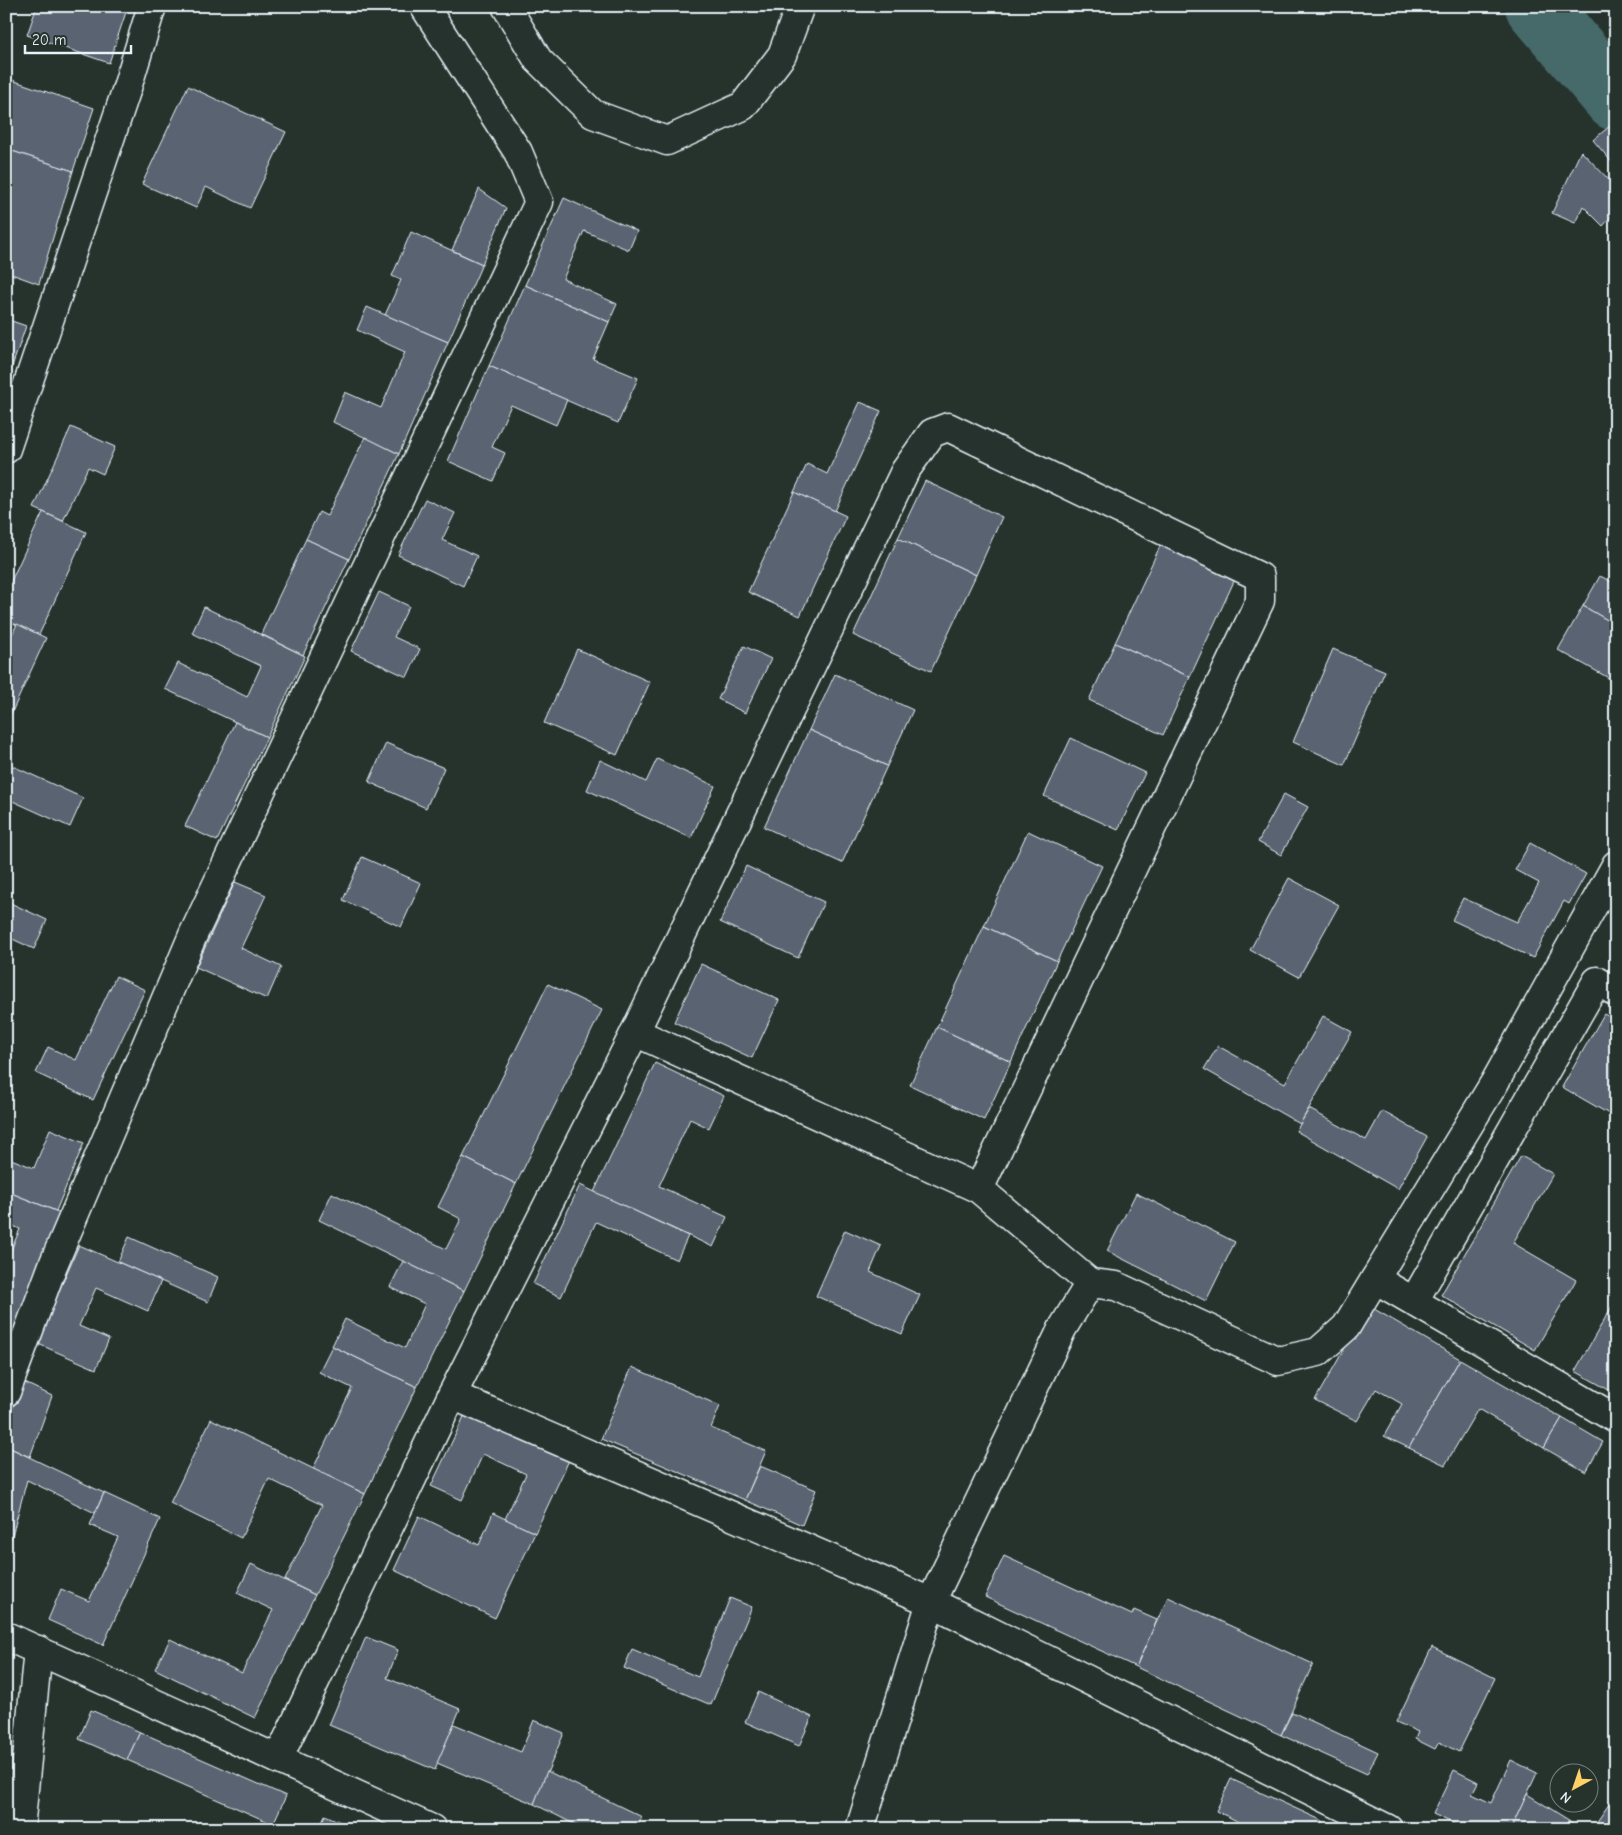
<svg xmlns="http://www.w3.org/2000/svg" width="1622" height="1835" font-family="'Comic Neue',sans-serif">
  <rect width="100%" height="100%" fill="#26332d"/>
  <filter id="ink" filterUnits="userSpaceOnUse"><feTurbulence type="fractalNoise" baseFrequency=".02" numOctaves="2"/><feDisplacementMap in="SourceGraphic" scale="10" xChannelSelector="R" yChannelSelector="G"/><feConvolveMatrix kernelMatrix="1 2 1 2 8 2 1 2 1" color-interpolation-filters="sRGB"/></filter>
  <g filter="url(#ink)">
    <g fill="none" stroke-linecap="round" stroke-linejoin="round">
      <polyline stroke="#456a69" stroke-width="64" points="1537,6 1616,99"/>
    </g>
    <g fill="#5a6471" stroke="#e8f1f8">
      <polygon points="37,6 128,6 109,63 27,35"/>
      <polygon points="6,78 94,108 73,171 6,149"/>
      <polygon points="188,86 286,132 250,208 206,187 196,208 142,184"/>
      <polygon points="1616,121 1616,167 1593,140"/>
      <polygon points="6,149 73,171 39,284 6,272"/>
      <polygon points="1581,151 1616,187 1616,211 1603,226 1583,206 1575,223 1552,213"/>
      <polygon points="479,189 506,208 482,264 452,250"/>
      <polygon points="564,198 637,231 629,250 584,231 563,279 617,304 609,322 525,285"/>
      <polygon points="411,232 482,264 448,342 385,315 401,280 392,276"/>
      <polygon points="525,285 609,322 593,359 638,378 618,423 489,366"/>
      <polygon points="367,307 448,342 399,454 333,422 345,392 381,408 405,352 357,330"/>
      <polygon points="6,319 26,326 6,384"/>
      <polygon points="489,366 567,400 556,425 511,405 492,447 505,453 493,481 448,461"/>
      <polygon points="860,402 881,411 835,511 794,492 807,464 827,474"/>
      <polygon points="71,427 115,447 103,474 88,467 63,521 34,508"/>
      <polygon points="365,437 399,454 349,559 306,539 319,512 327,516"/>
      <polygon points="925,481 1002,517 976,575 898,538"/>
      <polygon points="794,492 846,516 800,616 748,592"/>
      <polygon points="425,499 455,513 442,540 477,556 463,586 398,555"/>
      <polygon points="43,512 86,532 39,635 6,620 6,592"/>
      <polygon points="898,538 976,575 931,671 853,635"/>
      <polygon points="306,539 349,559 303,655 261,634"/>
      <polygon points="1161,544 1235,579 1190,677 1115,643"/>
      <polygon points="1600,576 1616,584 1616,625 1583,606"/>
      <polygon points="379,592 409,606 394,637 420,649 407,677 351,651"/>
      <polygon points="1583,606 1616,625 1616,682 1558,650"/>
      <polygon points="204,607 305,656 267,737 165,689 178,663 247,697 261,666 192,633"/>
      <polygon points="17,624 46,638 6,725 6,648"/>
      <polygon points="1115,643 1190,677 1163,735 1089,700"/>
      <polygon points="744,646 771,659 745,713 718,699"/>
      <polygon points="577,649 650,682 617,755 544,723"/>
      <polygon points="1333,649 1385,671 1344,765 1293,742"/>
      <polygon points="835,674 913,710 887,766 809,730"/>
      <polygon points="235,722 267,737 217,841 185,826"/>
      <polygon points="809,730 887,766 842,863 764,827"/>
      <polygon points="1071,738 1145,773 1118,830 1044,796"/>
      <polygon points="386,743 444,768 426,808 369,782"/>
      <polygon points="657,759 715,786 691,838 587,790 600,760 646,782"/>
      <polygon points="6,763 83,798 70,827 6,798"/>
      <polygon points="1284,794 1308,807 1281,855 1258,842"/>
      <polygon points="1028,831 1102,866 1057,961 984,926"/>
      <polygon points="1530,843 1586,874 1569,904 1564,901 1533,958 1452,920 1463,898 1517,922 1539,883 1515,870"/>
      <polygon points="362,857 421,883 401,927 343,900"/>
      <polygon points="746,866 824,902 798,958 720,922"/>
      <polygon points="1289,878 1339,905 1299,977 1250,950"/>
      <polygon points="235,882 266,895 241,948 281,967 267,999 196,967"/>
      <polygon points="6,901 47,920 34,949 6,936"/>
      <polygon points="984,926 1057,961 1011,1062 937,1027"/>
      <polygon points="701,964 779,1000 752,1058 674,1022"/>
      <polygon points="116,976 145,990 93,1100 36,1073 48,1047 76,1060"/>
      <polygon points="548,984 602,1010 516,1184 463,1157"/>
      <polygon points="1604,1014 1616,1021 1616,1118 1562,1087"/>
      <polygon points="1323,1016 1352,1032 1300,1124 1204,1069 1218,1046 1285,1083"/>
      <polygon points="937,1027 1011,1062 984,1120 910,1085"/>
      <polygon points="655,1063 724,1096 709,1128 690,1119 659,1186 727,1217 713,1247 594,1192"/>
      <polygon points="1309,1109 1366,1140 1382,1111 1427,1137 1398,1189 1296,1131"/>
      <polygon points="50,1129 84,1143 56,1211 6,1191 6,1157 34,1168"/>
      <polygon points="1521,1156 1553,1174 1513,1243 1576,1280 1535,1350 1441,1295"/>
      <polygon points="463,1157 516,1184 464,1291 319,1220 332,1193 446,1249 461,1219 438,1207"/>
      <polygon points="580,1185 688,1236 677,1260 596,1222 561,1297 533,1284"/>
      <polygon points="6,1191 63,1214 15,1328 6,1325 6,1262 20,1229 6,1223"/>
      <polygon points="1136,1193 1235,1242 1206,1301 1107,1251"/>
      <polygon points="845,1230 881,1246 870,1272 920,1295 902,1334 816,1296"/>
      <polygon points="129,1237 218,1277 208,1302 118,1262"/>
      <polygon points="79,1245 161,1281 148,1311 96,1288 79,1326 109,1339 96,1369 36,1343"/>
      <polygon points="403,1261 464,1291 417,1387 332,1346 345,1319 405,1348 425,1304 390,1287"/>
      <polygon points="1616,1299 1616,1394 1575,1371"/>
      <polygon points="1369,1306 1460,1359 1409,1448 1384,1436 1402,1404 1376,1389 1357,1421 1315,1400"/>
      <polygon points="6,1325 15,1328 6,1354"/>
      <polygon points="332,1346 417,1387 365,1494 313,1469 352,1388 319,1372"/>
      <polygon points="1460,1359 1562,1418 1544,1448 1478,1409 1445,1465 1409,1448"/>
      <polygon points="632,1367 720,1406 711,1428 766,1451 745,1500 601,1439"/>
      <polygon points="23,1382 52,1396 30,1457 6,1446 6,1425"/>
      <polygon points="467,1410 570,1458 535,1533 505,1519 526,1474 483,1454 462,1500 431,1486"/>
      <polygon points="1562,1418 1603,1442 1586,1472 1544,1448"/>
      <polygon points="211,1419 365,1494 315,1595 285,1580 322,1505 269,1479 241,1538 170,1503"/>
      <polygon points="6,1446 104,1493 95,1513 27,1480 6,1558"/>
      <polygon points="760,1466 816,1490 802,1525 745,1500"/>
      <polygon points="104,1493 160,1519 103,1645 48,1620 61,1589 89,1601 118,1537 90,1525"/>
      <polygon points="493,1513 535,1533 495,1618 394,1570 419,1516 479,1545"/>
      <polygon points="1004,1556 1132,1615 1134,1610 1157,1620 1136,1667 985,1597"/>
      <polygon points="251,1564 315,1595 255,1718 155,1669 170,1639 242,1673 273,1610 237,1593"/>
      <polygon points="1168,1597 1313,1664 1281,1735 1136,1667"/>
      <polygon points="730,1598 752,1607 711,1705 624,1668 632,1649 698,1677"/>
      <polygon points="366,1637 398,1650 387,1678 460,1709 435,1770 329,1725"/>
      <polygon points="1432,1647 1495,1678 1459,1752 1439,1742 1435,1749 1415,1739 1418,1732 1396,1722"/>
      <polygon points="758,1692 812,1717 799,1746 745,1722"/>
      <polygon points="91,1710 140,1732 127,1760 79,1739"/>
      <polygon points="1292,1712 1378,1752 1367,1774 1281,1735"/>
      <polygon points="534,1720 564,1733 534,1804 437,1763 454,1724 521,1752"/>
      <polygon points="140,1732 286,1796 273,1824 127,1760"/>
      <polygon points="1511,1760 1537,1773 1511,1829 1465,1829 1433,1814 1454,1770 1478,1782 1472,1794 1491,1803"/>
      <polygon points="547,1771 642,1817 636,1829 584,1829 534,1804"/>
      <polygon points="1231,1779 1323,1821 1319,1829 1254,1829 1216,1811"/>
      <polygon points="1527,1794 1583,1829 1511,1829"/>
      <polygon points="1616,1794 1616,1829 1592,1829"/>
      <polygon points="325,1815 356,1829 319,1829"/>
    </g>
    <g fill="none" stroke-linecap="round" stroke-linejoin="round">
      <g stroke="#e8f1f8" stroke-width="31">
        <g id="minor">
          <polyline points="506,6 538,60 593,114 667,141 743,106 782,55 800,6"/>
          <polyline points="6,449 127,88 152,6"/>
          <polyline points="635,1032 979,1189 1090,1283"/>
          <polyline points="1375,1279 1616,1419"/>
          <polyline points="1414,1301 1597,981 1616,992"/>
          <polyline points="6,1392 53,1265 193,935 539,202 518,152 424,6"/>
          <polyline points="452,1395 931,1602 1388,1829"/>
          <polyline points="6,1636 432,1829"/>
          <polyline points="278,1759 452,1395 635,1032 905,471 932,433 948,427 1260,577 1260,601 979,1189"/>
          <polyline points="20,1829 38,1650"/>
          <polyline points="860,1829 931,1602 1062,1329 1090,1283 1116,1286 1278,1361 1318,1352 1346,1327 1375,1279 1495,1082 1616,865"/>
        </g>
      </g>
      <use href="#minor" stroke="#26332d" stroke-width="28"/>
    </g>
  </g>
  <rect width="1622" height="1835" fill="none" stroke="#26332d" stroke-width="25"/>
  <rect x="12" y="12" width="1597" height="1810" fill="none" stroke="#e8f1f8" stroke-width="2" filter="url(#ink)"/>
  <g transform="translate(1574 1788) rotate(220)"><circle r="24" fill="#26332d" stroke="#747f7e"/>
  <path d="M0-4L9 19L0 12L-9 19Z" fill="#ffd166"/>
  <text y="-8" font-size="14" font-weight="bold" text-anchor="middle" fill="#e8f1f8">N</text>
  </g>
  <path d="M25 45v8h106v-8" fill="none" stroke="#e8f1f8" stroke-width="2.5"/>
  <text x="32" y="45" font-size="15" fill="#e8f1f8" stroke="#26332d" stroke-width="4" paint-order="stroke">20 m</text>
</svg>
